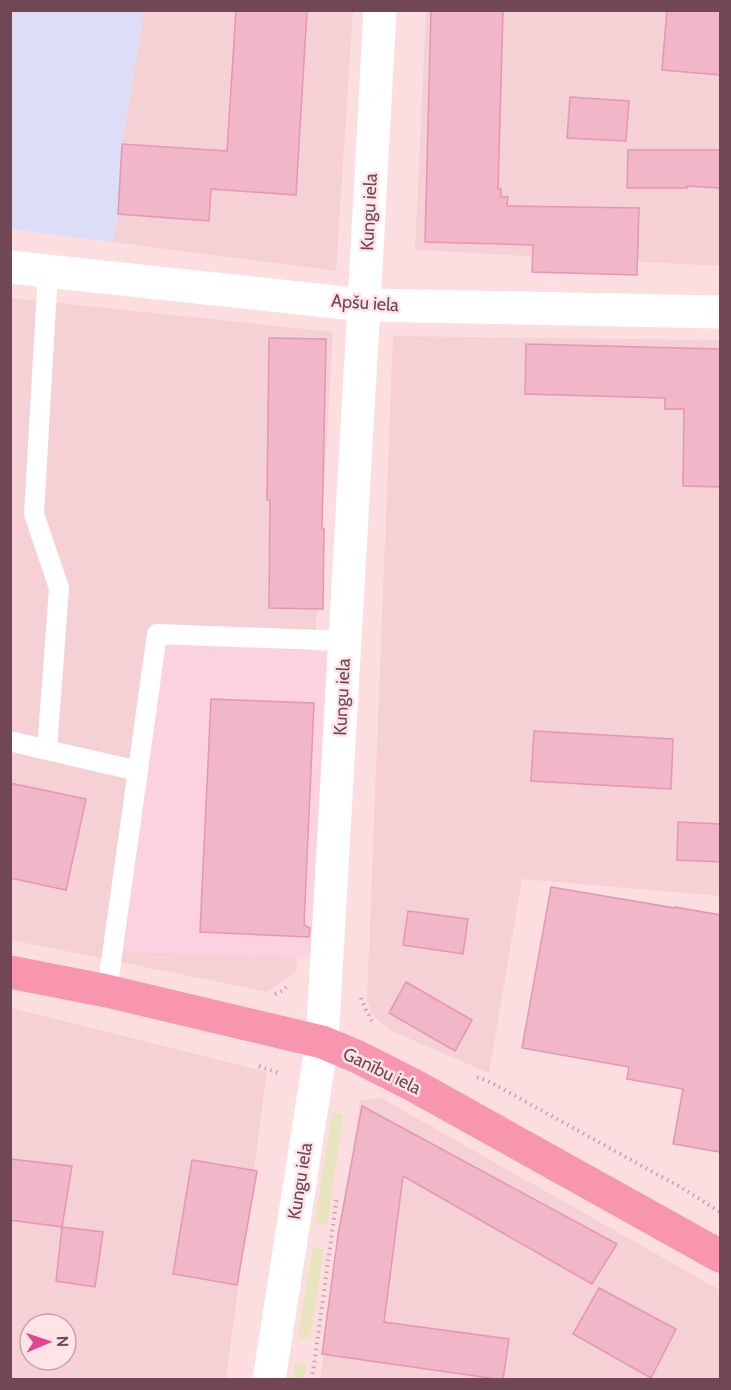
<svg xmlns="http://www.w3.org/2000/svg" width="731" height="1390" font-family="Cabin,sans-serif">
  <rect width="100%" height="100%" fill="#fcdee1"/>
  <g fill="#f5d0d5" fill-rule="evenodd">
    <polygon points="144,11 353,11 336,271 113,242 118,214 122,144"/>
    <polygon points="426,11 720,11 720,266 415,250"/>
    <polygon points="11,298 333,332 296,972 268,992 11,940"/>
    <polygon points="393,336 720,340 720,896 522,879 489,1073 389,1030 371,1013 367,999"/>
    <path d="M11,1008l256,64 -41,307 -215,1zM30,1324h36v36h-36z"/>
    <polygon points="381,1098 720,1290 720,1379 320,1380 360,1100"/>
  </g>
  <polygon fill="#fcd2e3" points="164,643 327,652 313,957 124,952"/>
  <polygon fill="#dcdef7" points="11,10 144,11 122,144 118,214 113,242 11,229"/>
  <g fill="#e8e4be">
    <polygon points="332,1113 343,1114 327,1225 315,1223"/>
    <polygon points="312,1248 324,1249 310,1340 298,1338"/>
    <polygon points="295,1362 307,1364 304,1379 293,1379"/>
  </g>
  <g fill="#f1b6c8" stroke="#e397b0" stroke-width="1.5">
    <polygon points="236,10 307,10 296,195 211,189 209,221 118,214 122,144 227,151"/>
    <polygon points="431,10 503,10 498,189 501,189 501,197 508,197 507,206 639,208 637,275 532,272 533,245 425,242"/>
    <polygon points="667,10 720,10 720,75 662,70"/>
    <polygon points="570,97 629,101 626,141 567,138"/>
    <polygon points="628,150 720,150 720,188 687,186 687,188 627,188"/>
    <polygon points="269,338 326,339 322,529 324,529 323,609 269,608 270,500 267,500"/>
    <polygon points="526,344 720,349 720,487 683,486 684,409 665,409 665,398 525,394"/>
    <polygon points="211,699 314,703 304,925 310,928 309,937 200,932"/>
    <polygon points="534,731 673,739 671,789 531,781"/>
    <polygon points="10,783 86,799 66,890 10,878"/>
    <polygon points="678,822 720,824 720,862 677,860"/>
    <polygon points="551,887 675,908 675,907 720,915 720,1152 673,1144 683,1089 627,1079 629,1067 522,1048"/>
    <polygon points="408,911 468,919 463,954 403,945"/>
    <polygon points="406,982 472,1020 455,1051 389,1013"/>
    <polygon points="362,1106 617,1244 592,1284 403,1176 384,1322 509,1339 503,1380 322,1354 338,1235"/>
    <polygon points="10,1159 72,1166 62,1227 10,1220"/>
    <polygon points="192,1160 257,1171 237,1285 173,1274"/>
    <polygon points="62,1227 103,1232 95,1287 56,1281"/>
    <polygon points="599,1288 676,1329 651,1378 573,1334"/>
  </g>
  <g fill="none" stroke-linecap="round" stroke-linejoin="round">
    <g stroke="#d59aad" stroke-width="4" stroke-dasharray="1.5 4.5" stroke-linecap="butt">
      <polyline points="275,994 282,991 288,985"/>
      <polyline points="361,998 366,1010 373,1023"/>
      <polyline points="259,1066 281,1074"/>
      <polyline points="477,1077 490,1082 682,1188 720,1212"/>
      <polyline points="312,1380 337,1196"/>
    </g>
    <g stroke="#fff" stroke-width="20">
      <polyline points="10,741 47,750 59,588 34,514 48,271"/>
      <polyline points="47,750 138,771"/>
      <polyline points="107,991 157,634 345,641"/>
    </g>
    <polyline stroke="#fff" stroke-width="33" points="10,267 364,305 720,312"/>
    <polyline stroke="#fff" stroke-width="33" points="269,1380 322,1042 364,305 380,10"/>
    <polyline stroke="#f896af" stroke-width="33" points="10,972 107,991 322,1042 358,1057 415,1086 720,1256"/>
  </g>
  <g text-anchor="middle" dominant-baseline="central" stroke-width="5" stroke-linejoin="round" paint-order="stroke">
    <g font-size="18" fill="#714756" stroke="#ffe4e7">
      <text transform="translate(369 212) rotate(-87)">Kungu iela</text>
      <text transform="translate(365 303) rotate(4)">Apšu iela</text>
      <text transform="translate(342 697) rotate(-87)">Kungu iela</text>
      <text transform="translate(382 1071) rotate(26)">Ganību iela</text>
      <text transform="translate(300 1181) rotate(-81)">Kungu iela</text>
    </g>
  </g>
  <rect width="731" height="1390" fill="none" stroke="#714756" stroke-width="24"/>
  <g transform="translate(48 1342) rotate(88)"><circle r="28" fill="#ffe4e7" stroke="#c6a5ad" stroke-width="1.5"/>
  <path d="M0-4.5L10 22L0 15L-10 22Z" fill="#e64391"/>
  <text y="-9" font-size="16" font-weight="bold" text-anchor="middle" fill="#714756">N</text>
  </g>
</svg>
